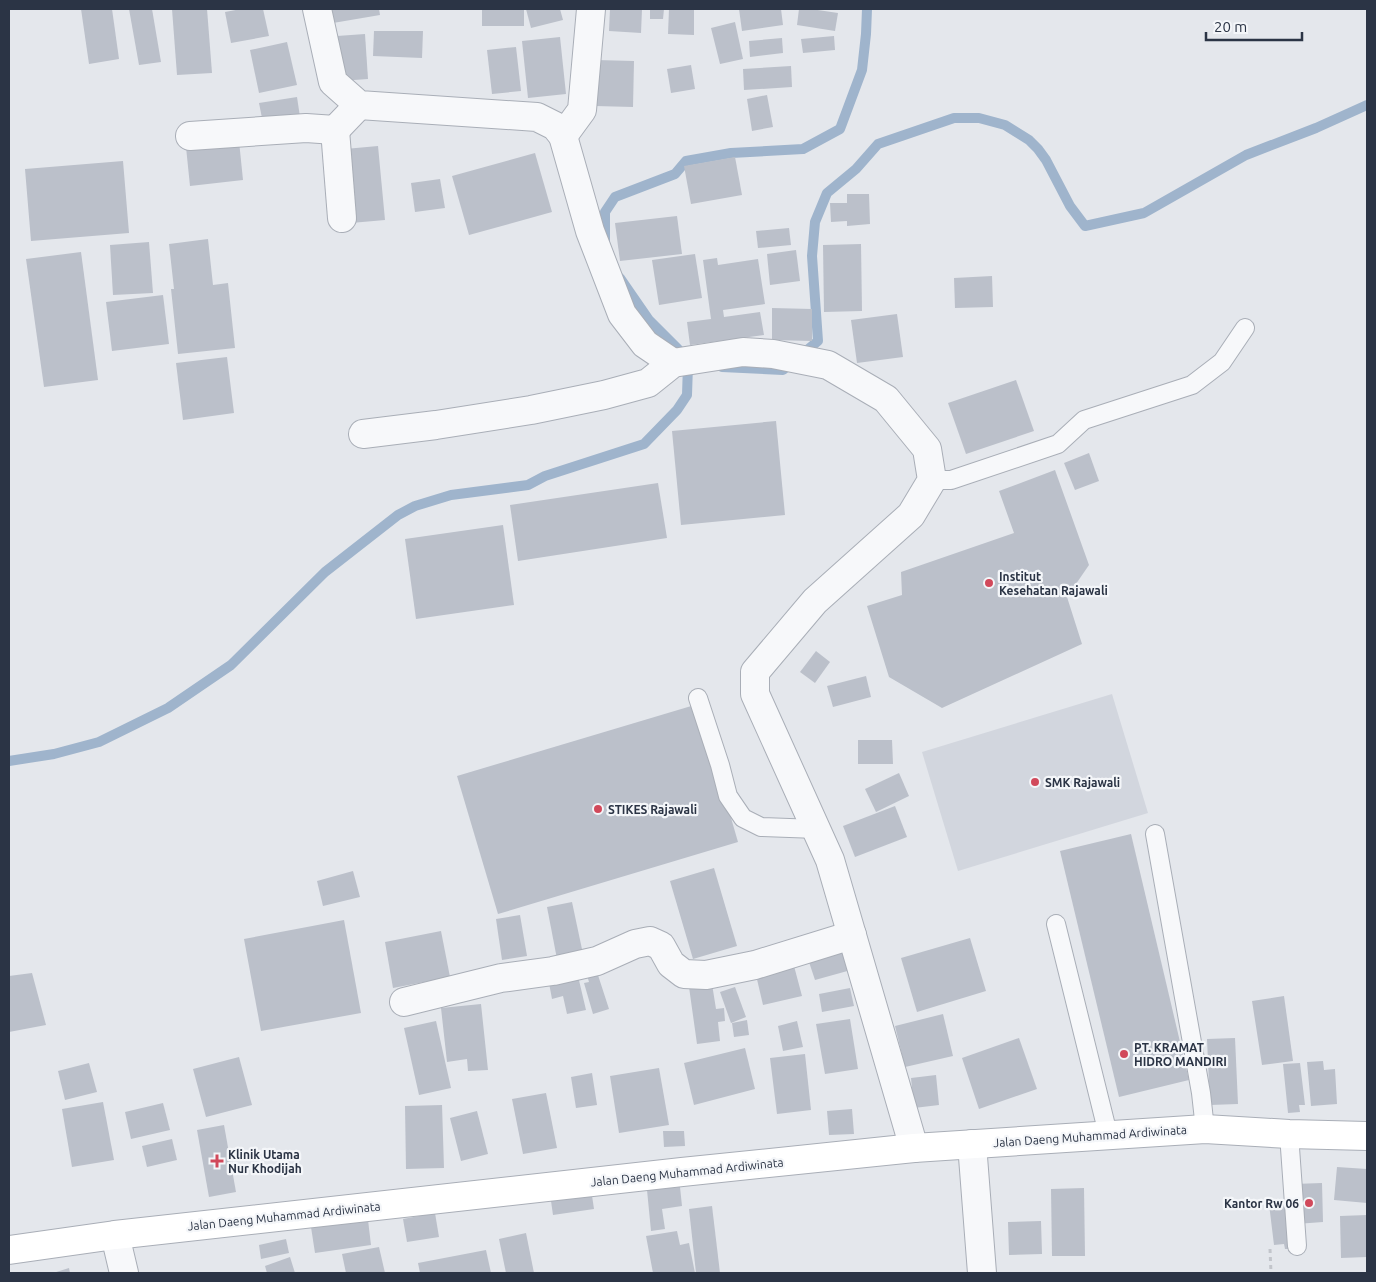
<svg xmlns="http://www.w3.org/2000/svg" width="1376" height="1282" font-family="Ubuntu,sans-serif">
  <rect width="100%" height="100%" fill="#e4e7ec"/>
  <polygon fill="#d2d6de" points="1112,694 1148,813 958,871 922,752"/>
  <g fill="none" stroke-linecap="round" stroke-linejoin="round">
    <g stroke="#9fb4cc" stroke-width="10">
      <polyline points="605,245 605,212 615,197 675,174 686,161 731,153 803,149 840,129 862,70 866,34 867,9"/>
      <polyline points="722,367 783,370 818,341 812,256 815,222 827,193 856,169 878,144 954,118 979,118 1005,125 1029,140 1038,149 1046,160 1070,206 1085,226 1144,213 1246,155 1316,128 1367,105"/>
      <polyline points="9,761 54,754 99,742 168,708 231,665 325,572 398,515 415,506 451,495 528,485 545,476 644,444 677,410 687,395 688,365 678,349 649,320 620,278"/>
    </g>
  </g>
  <g fill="#bbc0ca">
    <polygon points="81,9 112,9 119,59 89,64"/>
    <polygon points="129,9 152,9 161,62 139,65"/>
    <polygon points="172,9 207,9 212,73 177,75"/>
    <polygon points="241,9 263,9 269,36 231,43 225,12"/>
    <polygon points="330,9 379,9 380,15 333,23"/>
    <rect x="482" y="9" width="42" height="17"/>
    <polygon points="526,9 560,9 563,20 531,28"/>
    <polygon points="610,9 642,9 641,33 609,31"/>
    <polygon points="650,9 664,9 663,19 650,19"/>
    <polygon points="669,9 694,9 694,35 668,34"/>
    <polygon points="739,9 781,9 783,25 742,31"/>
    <polygon points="799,9 811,9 838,13 835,31 797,25"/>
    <polygon points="735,22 743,59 720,64 711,28"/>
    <polygon points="374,31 423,31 422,58 373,56"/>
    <polygon points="365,34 368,79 340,81 337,36"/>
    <polygon points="834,36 835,50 803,53 801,39"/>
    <polygon points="560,37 566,94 528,98 522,41"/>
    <polygon points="782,38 783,53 750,57 749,41"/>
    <polygon points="287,42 297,85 259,93 250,50"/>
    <polygon points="516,47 521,91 492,94 487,50"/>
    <polygon points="596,60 634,61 633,107 595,106"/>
    <polygon points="691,65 695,89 671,93 667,69"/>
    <polygon points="791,66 792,87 744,90 743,69"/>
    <polygon points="767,95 773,127 752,131 747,99"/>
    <polygon points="297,97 300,117 263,123 259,103"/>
    <polygon points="239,141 243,180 190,186 186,147"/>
    <polygon points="378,146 385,220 351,223 345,149"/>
    <polygon points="535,153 552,212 469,235 452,176"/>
    <polygon points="735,157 742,195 691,204 684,166"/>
    <polygon points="123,161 129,233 31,241 25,169"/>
    <polygon points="440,179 445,208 415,212 411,183"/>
    <polygon points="847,194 869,194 870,224 847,226 847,221 831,222 830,203 847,203"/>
    <polygon points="677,216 682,254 620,261 615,223"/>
    <polygon points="789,228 791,245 758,248 756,231"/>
    <polygon points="208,239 213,285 228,283 235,348 178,354 171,289 174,289 169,244"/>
    <polygon points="149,242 153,293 113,295 110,245"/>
    <polygon points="861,244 862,311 824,312 823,245"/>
    <polygon points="796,250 800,281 770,285 767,254"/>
    <polygon points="81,252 98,380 44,387 26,259"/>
    <polygon points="695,254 702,298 659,305 652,260"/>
    <polygon points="717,258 718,265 758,259 765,304 723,310 724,317 760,312 764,335 690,345 687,322 711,319 703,260"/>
    <polygon points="992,276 993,307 955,308 954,278"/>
    <polygon points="163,295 169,344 112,351 106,302"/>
    <polygon points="772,308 812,309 812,341 772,340"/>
    <polygon points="897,314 903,357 857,363 851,320"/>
    <polygon points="227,357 234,413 183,420 176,363"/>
    <polygon points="1016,380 1034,431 966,454 948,403"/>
    <polygon points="776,421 785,515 681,525 672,431"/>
    <polygon points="1089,453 1099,481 1075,490 1064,463"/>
    <polygon points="1055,470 1089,565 1067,597 1082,644 942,708 889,677 867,606 902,595 901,572 1014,533 999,491"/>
    <polygon points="658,483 667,538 518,561 510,505"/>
    <polygon points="503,525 514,605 416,619 405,539"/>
    <polygon points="816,651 830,662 815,683 800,672"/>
    <polygon points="866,676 871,697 833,707 827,686"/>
    <polygon points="698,704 738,842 498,914 457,776"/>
    <polygon points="858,740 892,740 893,764 858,764"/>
    <polygon points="899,773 909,796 876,812 865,789"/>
    <polygon points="895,806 907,837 855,857 843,826"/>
    <polygon points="1131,834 1189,1080 1119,1097 1060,851"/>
    <polygon points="714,868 737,946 693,959 670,881"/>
    <polygon points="353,871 360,897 323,906 317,881"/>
    <polygon points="572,902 583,954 557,959 547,907"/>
    <polygon points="520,915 527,956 502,960 496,919"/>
    <polygon points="344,920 361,1013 261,1031 244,939"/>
    <polygon points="441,931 450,977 393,988 385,942"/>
    <polygon points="970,938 986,991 917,1012 901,958"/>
    <polygon points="845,951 851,970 815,980 809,962"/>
    <polygon points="794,966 802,996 763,1005 756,975"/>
    <polygon points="597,972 609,1009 593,1014 584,983 589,982 587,975"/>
    <polygon points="32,973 46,1025 9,1032 9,976"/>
    <polygon points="578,976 586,1010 567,1014 563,996 552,999 549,983"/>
    <polygon points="712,984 716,1009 724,1008 725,1021 718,1022 720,1041 697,1044 689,987"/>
    <polygon points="735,987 746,1017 731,1023 720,992"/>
    <polygon points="850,988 854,1006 822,1012 819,994"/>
    <polygon points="1284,996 1293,1061 1262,1065 1252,1001"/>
    <polygon points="481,1004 488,1070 468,1071 467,1059 447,1062 441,1008"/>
    <polygon points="943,1014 953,1056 905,1067 895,1026"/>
    <polygon points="850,1019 858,1069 825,1074 816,1024"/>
    <polygon points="747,1020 749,1035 734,1037 732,1023"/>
    <polygon points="436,1021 451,1088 419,1095 404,1028"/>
    <polygon points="797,1021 803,1047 783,1051 778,1026"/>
    <polygon points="1019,1038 1037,1089 979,1109 962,1058"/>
    <polygon points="1235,1038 1238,1104 1210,1105 1207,1039"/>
    <polygon points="745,1048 755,1089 694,1105 684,1063"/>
    <polygon points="805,1054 811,1110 777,1114 770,1058"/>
    <polygon points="239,1057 252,1105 206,1117 193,1069"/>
    <polygon points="1323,1061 1324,1070 1335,1069 1337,1104 1311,1106 1307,1062"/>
    <polygon points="89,1063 97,1092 65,1100 58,1071"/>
    <polygon points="1300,1063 1305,1105 1299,1105 1300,1112 1288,1113 1283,1064"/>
    <polygon points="659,1068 669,1125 619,1133 610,1076"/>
    <polygon points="592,1073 597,1105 576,1108 571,1077"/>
    <polygon points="936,1075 939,1105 914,1108 911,1078"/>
    <polygon points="546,1093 557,1148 523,1154 512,1099"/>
    <polygon points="103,1102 114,1160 72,1167 62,1109"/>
    <polygon points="163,1103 170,1130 131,1139 125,1112"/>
    <polygon points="442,1105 444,1168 406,1169 405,1106"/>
    <polygon points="852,1109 854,1134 829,1135 827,1111"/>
    <polygon points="477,1111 488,1154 461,1161 450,1118"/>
    <polygon points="224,1125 236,1192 209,1197 197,1130"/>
    <polygon points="663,1131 684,1131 685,1146 664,1147"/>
    <polygon points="172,1139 177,1160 147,1167 142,1146"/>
    <polygon points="1337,1167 1367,1169 1367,1203 1334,1200"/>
    <polygon points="1322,1183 1323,1222 1296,1224 1294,1184"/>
    <polygon points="680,1187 682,1206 662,1209 665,1229 651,1231 647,1190"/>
    <polygon points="1084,1188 1085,1256 1052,1256 1051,1189"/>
    <polygon points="591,1189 594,1209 553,1215 550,1194"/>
    <polygon points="1287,1202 1292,1249 1285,1249 1284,1244 1274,1245 1269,1204"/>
    <polygon points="712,1206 720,1273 696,1273 689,1209"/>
    <polygon points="435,1213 439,1237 407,1242 403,1219"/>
    <polygon points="1367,1215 1367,1257 1341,1258 1340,1216"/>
    <polygon points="368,1220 371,1245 315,1253 311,1227"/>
    <polygon points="1041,1221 1042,1254 1009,1255 1008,1222"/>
    <polygon points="677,1231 680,1245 689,1243 695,1273 653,1273 646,1236"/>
    <polygon points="526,1233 534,1273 506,1273 499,1239"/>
    <polygon points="286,1239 289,1253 261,1259 259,1245"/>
    <polygon points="379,1247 385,1273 346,1273 342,1254"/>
    <polygon points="486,1250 491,1273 420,1273 418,1263"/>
    <polygon points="290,1257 295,1273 267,1273 265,1266"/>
    <polygon points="69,1268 70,1273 53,1273"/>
  </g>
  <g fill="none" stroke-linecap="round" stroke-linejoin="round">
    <g stroke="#a9aeb7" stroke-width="20">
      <g id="lane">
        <polyline points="932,480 951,480 1058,444 1084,420 1192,385 1222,362 1245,328"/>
        <polyline points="698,698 720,765 728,796 743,818 761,827 817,829"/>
        <polyline points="1155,834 1201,1093 1205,1129"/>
        <polyline points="1056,924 1108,1134"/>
        <polyline points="1289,1134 1297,1246"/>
      </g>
    </g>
    <g stroke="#a9aeb7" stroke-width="30">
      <g id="street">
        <polyline points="317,9 333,82 359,105 537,117 555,126 563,136 590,231 622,314 645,344 673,363"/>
        <polyline points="335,130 342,218"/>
        <polyline points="190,136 306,128 335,130 359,105"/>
        <polyline points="563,136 582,110 591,9"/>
        <polyline points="363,434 436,425 531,410 604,395 648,383 673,363 743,352 773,354 828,365 886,399 927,449 932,480 911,515 815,601 755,672 755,694 830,860 914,1148"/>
        <polyline points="404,1002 501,978 553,971 597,961 635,944 650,941 661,946 671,964 684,974 706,975 755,965 852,935"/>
        <polyline points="972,1144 982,1273"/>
        <polyline points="115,1235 124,1273"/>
      </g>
    </g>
    <g stroke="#a9aeb7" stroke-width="30">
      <polyline id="secondary" points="9,1250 115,1235 682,1172 914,1148 1205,1129 1289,1134 1367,1136"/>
    </g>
    <polyline stroke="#c2c5cb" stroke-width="3" stroke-dasharray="4 4" stroke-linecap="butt" points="1270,1249 1271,1273"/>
    <use href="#lane" stroke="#f7f8fa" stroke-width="18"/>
    <use href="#street" stroke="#f7f8fa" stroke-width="28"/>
    <use href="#secondary" stroke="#fff" stroke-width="28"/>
  </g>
  <g fill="#d1495b" stroke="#f4f6f9" stroke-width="2">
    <circle cx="989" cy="583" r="5"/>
    <circle cx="1035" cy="782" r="5"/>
    <circle cx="598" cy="809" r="5"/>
    <circle cx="1124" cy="1054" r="5"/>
    <path d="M214.5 1153.5h5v5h5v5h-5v5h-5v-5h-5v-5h5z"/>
    <circle cx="1309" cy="1203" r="5"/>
  </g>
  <g text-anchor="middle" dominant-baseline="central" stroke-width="4.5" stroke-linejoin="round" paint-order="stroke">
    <g font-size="12" font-weight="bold" fill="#2b3445" stroke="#f4f6f9" text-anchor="start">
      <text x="999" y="576">Institut<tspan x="999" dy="14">Kesehatan Rajawali</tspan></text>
      <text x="1045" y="782">SMK Rajawali</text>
      <text x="608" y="809">STIKES Rajawali</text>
      <text x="1134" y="1047">PT. KRAMAT<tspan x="1134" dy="14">HIDRO MANDIRI</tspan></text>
      <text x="228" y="1154">Klinik Utama<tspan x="228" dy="14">Nur Khodijah</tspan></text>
      <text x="1299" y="1203" text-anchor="end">Kantor Rw 06</text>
    </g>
    <g font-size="12" fill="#2b3445" stroke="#f4f6f9">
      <text transform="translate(1090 1136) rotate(-4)">Jalan Daeng Muhammad Ardiwinata</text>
      <text transform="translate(687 1172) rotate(-6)">Jalan Daeng Muhammad Ardiwinata</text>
      <text transform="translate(284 1216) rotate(-6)">Jalan Daeng Muhammad Ardiwinata</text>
    </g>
  </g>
  <rect width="1376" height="1282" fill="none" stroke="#2b3445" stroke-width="20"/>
  <path d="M1206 32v8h96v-8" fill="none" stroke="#2b3445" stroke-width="2.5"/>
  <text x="1214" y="32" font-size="15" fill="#2b3445" stroke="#f4f6f9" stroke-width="4" paint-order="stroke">20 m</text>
</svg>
